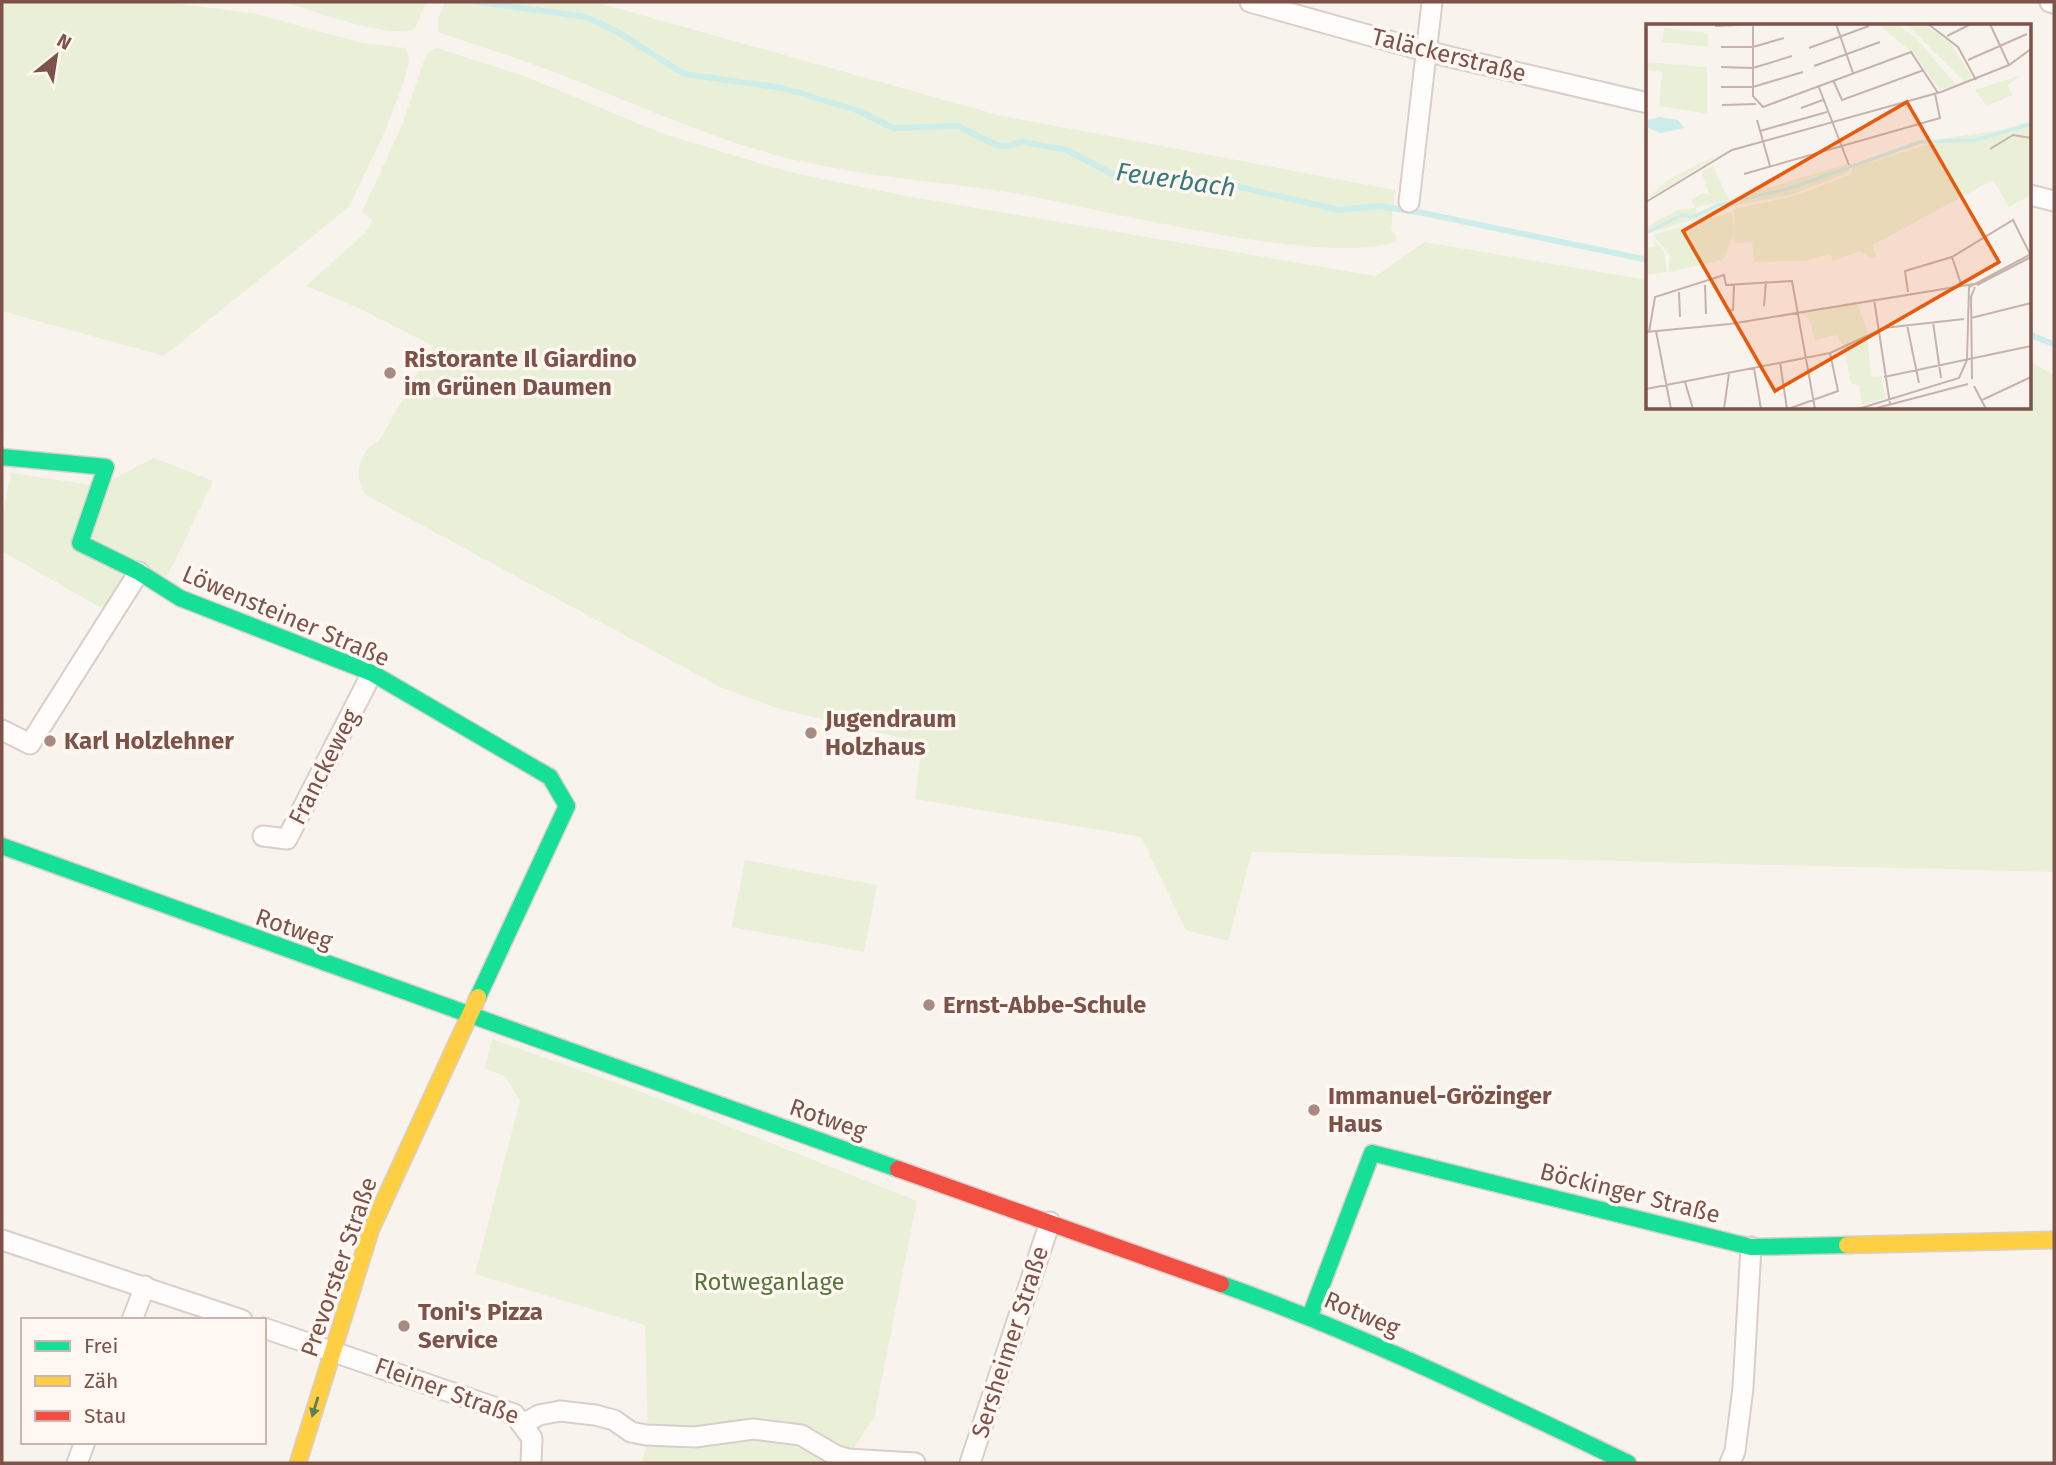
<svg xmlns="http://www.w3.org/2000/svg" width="2056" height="1465" font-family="'Fira Sans',sans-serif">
  <rect width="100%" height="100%" fill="#f9f3ee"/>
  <g fill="#eaf0d7">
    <polygon points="2,2 168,2 256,14 362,43 406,48 409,61 404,81 385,131 349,207 164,356 2,311"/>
    <path d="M283,2h143l-11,27c-30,10 -99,-18 -132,-27z"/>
    <path d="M445,2h150l403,113 397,75 -4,40 5,4v8c-62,20 -210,-14 -277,-27 -41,-8 -83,-19 -125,-25 -68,-9 -136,-15 -203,-31 -77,-19 -146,-51 -219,-80 -44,-18 -90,-32 -134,-47v-14z"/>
    <path d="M437,48l87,28 140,58 125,38 117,24 470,80 48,-34 224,38v128h382v-46l24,13v497l-802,-20 -24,89 -42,-11 -45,-93 -226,-38 7,-56 -142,-34 -60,-22 -354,-192c-14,-16 -7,-45 13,-54l54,-95 -70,-36 -57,-24 61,-55 5,-12 -10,-7 40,-87 23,-67 4,-7z"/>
    <polygon points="154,458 213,481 168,575 120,592 101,608 2,551 2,518 11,473 99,486"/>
    <polygon points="745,860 877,885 864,952 732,927"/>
    <polygon points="492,1039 642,1092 917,1201 874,1418 844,1463 641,1463 648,1442 645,1325 475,1274 520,1101 505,1076 485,1069"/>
  </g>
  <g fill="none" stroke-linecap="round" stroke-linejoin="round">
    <g stroke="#cdedea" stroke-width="6">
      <polyline points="479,2 586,17 616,31 684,74 783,88 859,111 893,128 958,126 996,145 1007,146 1023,142 1067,150 1112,174 1151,181 1214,181 1339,210 1378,206 1418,212 1648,260"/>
      <polyline points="2030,335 2054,344"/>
    </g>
    <g stroke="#d9ceca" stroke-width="23">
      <g id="street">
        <polyline points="1250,2 1425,51 1648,103"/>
        <polyline points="2050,2 2054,3"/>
        <polyline points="2030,195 2054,201"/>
        <polyline points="1409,202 1432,2"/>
        <polyline points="2,730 30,744 139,572"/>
        <polyline points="263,836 287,839 372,673"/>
        <polyline points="2,1240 242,1320"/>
        <polyline points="132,1320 145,1286"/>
        <polyline points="264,1328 514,1414 532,1438 531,1463"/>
        <polyline points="523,1424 539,1415 560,1411 595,1415 614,1420 631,1432 646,1435 695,1437 753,1429 801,1435 835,1455 848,1459 915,1463"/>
        <polyline points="77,1463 85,1442"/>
        <polyline points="970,1463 1050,1222"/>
        <polyline points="1730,1463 1735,1451 1743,1388 1751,1247"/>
      </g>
    </g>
    <g stroke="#dad0cb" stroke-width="19">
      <g id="fast">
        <polyline points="2,457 106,467 80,543 139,572 180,598 372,673 550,777 567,806 478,997"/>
        <polyline points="2,846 898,1169"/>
        <path d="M1221,1284c140,50 273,115 407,179"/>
        <polyline points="1310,1316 1372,1153 1751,1247 1847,1245"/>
      </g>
    </g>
    <g stroke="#dad0cb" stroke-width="19">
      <g id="slow">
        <polyline points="1847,1245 2054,1240"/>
        <polyline points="298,1463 371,1229 478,997"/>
      </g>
    </g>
    <g stroke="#dad0cb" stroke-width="19">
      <polyline id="jam" points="898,1169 1221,1284"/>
    </g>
    <use href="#street" stroke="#fefdfc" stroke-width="19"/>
    <use href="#fast" stroke="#16e098" stroke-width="16"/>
    <use href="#slow" stroke="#ffcf43" stroke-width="16"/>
    <use href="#jam" stroke="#f24e42" stroke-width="16"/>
  </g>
  <defs><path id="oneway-solid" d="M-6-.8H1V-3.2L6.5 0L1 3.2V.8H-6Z" transform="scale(1.75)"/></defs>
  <use fill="#5d7d61" href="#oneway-solid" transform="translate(315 1407) rotate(107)"/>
  <g fill="#a88a83" stroke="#fff7f1" stroke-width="2.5">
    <circle cx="390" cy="373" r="7"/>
    <circle cx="811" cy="733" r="7"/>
    <circle cx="50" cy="741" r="7"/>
    <circle cx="929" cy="1005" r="7"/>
    <circle cx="1314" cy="1110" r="7"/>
    <circle cx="404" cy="1326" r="7"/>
  </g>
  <g text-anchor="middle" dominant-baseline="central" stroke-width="7" stroke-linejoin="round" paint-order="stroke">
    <g font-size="24" fill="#7c5249" stroke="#fff7f1">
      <text transform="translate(1449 55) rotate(14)">Taläckerstraße</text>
      <text transform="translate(286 616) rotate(23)">Löwensteiner Straße</text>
      <text transform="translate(324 767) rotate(-63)">Franckeweg</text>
      <text transform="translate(294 929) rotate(19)">Rotweg</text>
      <text transform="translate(828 1119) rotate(19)">Rotweg</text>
      <text transform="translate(1630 1193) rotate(14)">Böckinger Straße</text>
      <text transform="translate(339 1267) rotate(-71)">Prevorster Straße</text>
      <text transform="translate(1362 1314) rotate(23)">Rotweg</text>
      <text transform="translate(1010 1342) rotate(-72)">Sersheimer Straße</text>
      <text transform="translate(447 1391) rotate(20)">Fleiner Straße</text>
    </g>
    <g font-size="24" font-weight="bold" fill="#7c5249" stroke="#fff7f1" text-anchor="start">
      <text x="404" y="359">Ristorante Il Giardino<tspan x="404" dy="28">im Grünen Daumen</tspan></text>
      <text x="825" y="719">Jugendraum<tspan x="825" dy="28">Holzhaus</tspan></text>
      <text x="64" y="741">Karl Holzlehner</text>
      <text x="943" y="1005">Ernst-Abbe-Schule</text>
      <text x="1328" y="1096">Immanuel-Grözinger<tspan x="1328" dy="28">Haus</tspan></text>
      <text x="418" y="1312">Toni's Pizza<tspan x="418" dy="28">Service</tspan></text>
    </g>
    <g font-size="24" fill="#57773a" stroke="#fff7f1">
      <text x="769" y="1282">Rotweganlage</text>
    </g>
    <g font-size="26" font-style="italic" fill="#387b7a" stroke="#fff7f1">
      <text transform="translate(1176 180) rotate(8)">Feuerbach</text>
    </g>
  </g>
  <g transform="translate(1646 24)">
    <rect width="385" height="385" fill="#f9f3ee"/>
    <path d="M232,0h18l20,14 41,48 -18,3 -24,-34zM260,0h18l26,19 22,34 -7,5zM18,4l44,5v14l-46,-5zM0,38l61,5v47l-48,-8 3,-34 -16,-2zM375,51l-13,10 4,10 -25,11 -12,-16zM385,96v75l-22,12 -16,-27 -120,65 3,12 -5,1 -11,-7 -27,10 -3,-7 -25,7 -51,1 -2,-20 -18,1v-34l60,-13 56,-21 3,-7 79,-25 -7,-2 78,-11zM79,127l-64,40 -15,8 23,-20zM201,140l3,6 -5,4 -54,21 -59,11 -1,-7zM67,142l16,34 -33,7v9l26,-11 7,-1v5l-80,24 -3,-4 9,-7 23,-12 17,-2 -4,-8 12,-7 7,2 -9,-23zM86,188l2,20 -11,28 -54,12 1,-17 -17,-20zM6,214l12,12 3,22 -21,3v-27l10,-2zM212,280l9,27 4,46 10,-1 4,22 -23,7 -3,-20 -8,-1 -7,-36 -7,-13 -22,5 -6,-21 -7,-5z" fill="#eaf0d7"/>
    <path d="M14,93l18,3 6,8 -23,5 -15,-6 1,-7z" fill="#cdedea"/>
    <path fill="none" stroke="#cdedea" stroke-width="3.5" d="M0,209l36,-18 11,2 25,-12 70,-16 132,-47 56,-2 55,-16"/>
    <path fill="none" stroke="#c7b3ac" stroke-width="2" d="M190,0l17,49M282,0l30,23 18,33M344,0l19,41M69,2l47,-2M107,2v70l10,11 148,-55 27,41M301,12l24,-12M75,23h32l31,-9M163,24l60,-22M322,36l59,-26M168,42l66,-24M75,43l32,1 39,-12M187,56l9,20 82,-30M172,61l31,80M75,63h32l50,-15M76,81l34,-1M155,84l22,-8M111,96l13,46M114,107l67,-19M344,125l23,-14 18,3M98,150l196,-56 -5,-24M0,178l86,-52 209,-58 68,-27 22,-16M306,233l10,30M59,261l1,29M331,261l54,-28M33,268l1,25M262,268l-3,-21 47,-14 61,-37 18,36M228,275l16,105M118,282l2,-25M83,287l4,-1 1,-25M325,294l60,-15M287,298l8,56M261,301l12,58M10,307l15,78M0,308l84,-8 250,-41M3,308l6,-35 69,-22 2,10 66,-4 23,128M134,338l7,47M108,344l7,41M238,353l147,-31M326,355l-1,-82 4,-10M39,358l8,27M328,362l12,23M0,365l184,-36 54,-25 80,-9M336,376l49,-23M78,385l5,-36M142,385l50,-18 -8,-38M212,385l101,-31 8,-18 2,-73 62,-33M227,385l95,-25"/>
    <path fill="#e8590c" fill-opacity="0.15" stroke="#e8590c" stroke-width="3.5" d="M261,78l92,160 -224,129 -92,-160z"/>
    <rect width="385" height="385" fill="none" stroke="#7c5249" stroke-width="3.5"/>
  </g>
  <rect width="2056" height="1465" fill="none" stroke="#7c5249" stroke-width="7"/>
  <rect x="21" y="1318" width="245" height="126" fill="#fff7f1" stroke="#cbb5ae" stroke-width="2"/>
  <rect x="35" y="1341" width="35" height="10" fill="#16e098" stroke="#cbb5ae" stroke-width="2"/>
  <text x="84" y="1353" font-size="21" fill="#7c5249">Frei</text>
  <rect x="35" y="1376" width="35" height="10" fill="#ffcf43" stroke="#cbb5ae" stroke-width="2"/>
  <text x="84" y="1388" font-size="21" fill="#7c5249">Zäh</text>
  <rect x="35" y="1411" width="35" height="10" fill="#f24e42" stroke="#cbb5ae" stroke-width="2"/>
  <text x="84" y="1423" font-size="21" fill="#7c5249">Stau</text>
  <g transform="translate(56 56) rotate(30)" stroke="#fff7f1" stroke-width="5" paint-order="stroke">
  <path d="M0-5L12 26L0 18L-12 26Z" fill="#7c5249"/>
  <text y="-10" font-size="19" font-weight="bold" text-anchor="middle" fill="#7c5249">N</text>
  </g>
</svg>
